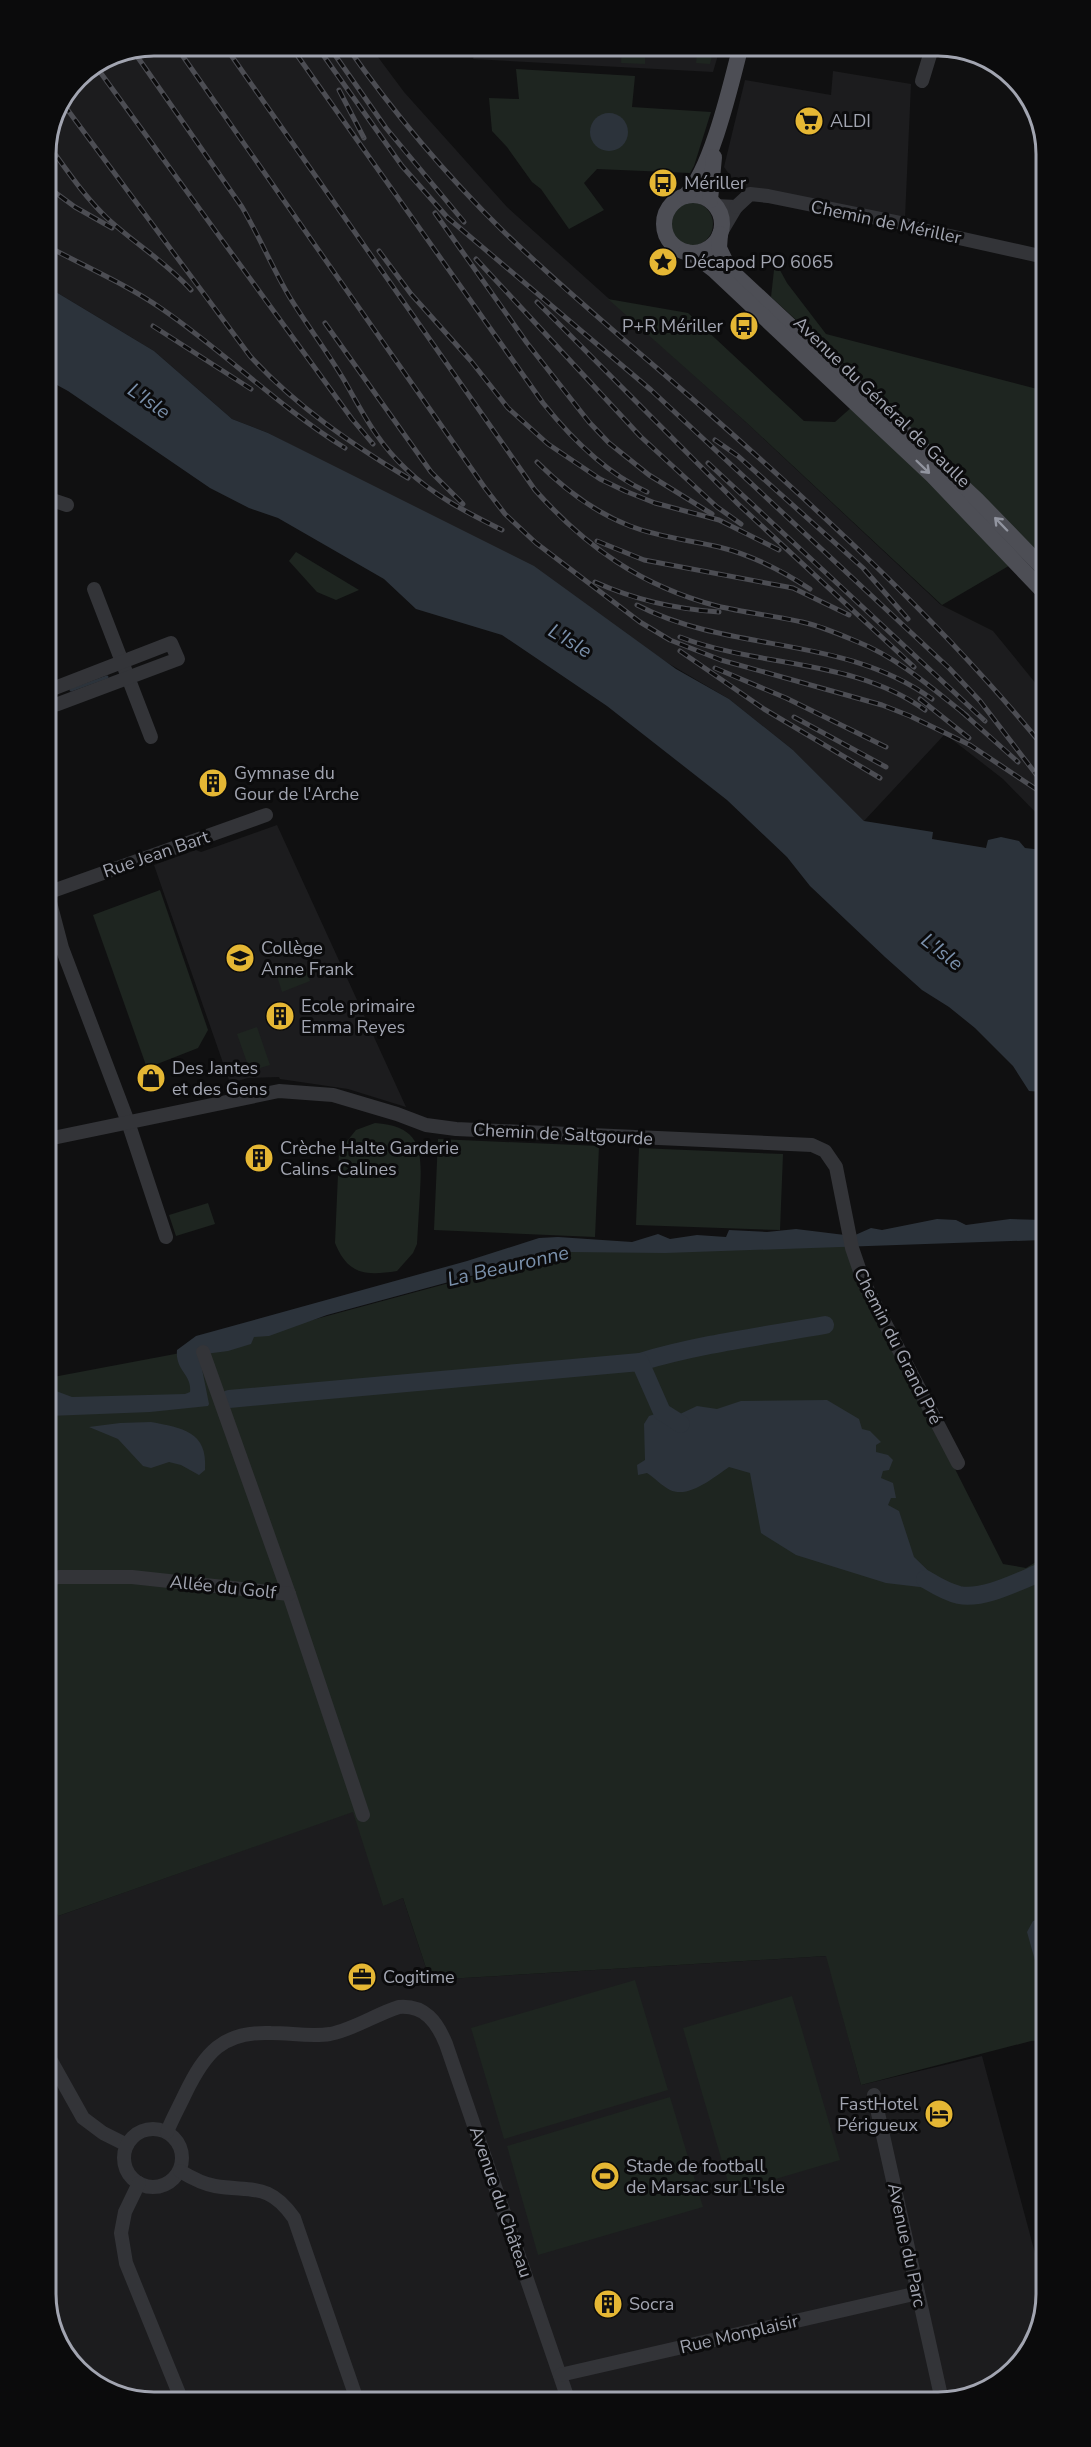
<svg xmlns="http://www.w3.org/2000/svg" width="1091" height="2447" font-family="'Nunito Sans',sans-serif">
  <rect width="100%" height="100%" fill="#101011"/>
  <g fill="#1c1c1e">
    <polygon points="154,45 369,45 404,92 507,207 748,424 941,605 993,631 1042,691 1042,819 1003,779 945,734 864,821 793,750 729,699 350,476 268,433 232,419 154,351 46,286 45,147 77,77 112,53"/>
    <polygon points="477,45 721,45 713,72 473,59"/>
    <polygon points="833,71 911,84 905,218 739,188 724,167 745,80 831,95"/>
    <polygon points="277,825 406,1107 348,1089 280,1079 279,1077 248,1078 230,1083 154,865 196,850 201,852"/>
    <polygon points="354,1811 383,1905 403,1898 430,1980 827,1956 861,2085 982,2056 1046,2294 1024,2359 973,2396 146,2402 88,2380 51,2329 50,1897 58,1916"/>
  </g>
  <g fill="#1e2520">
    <polygon points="484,45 552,47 551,55 482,52"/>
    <polygon points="563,45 616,45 616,57 562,55"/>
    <polygon points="622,45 645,45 645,64 621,63"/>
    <polygon points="698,45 715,45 710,64 696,63"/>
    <polygon points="516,69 635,76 632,107 711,112 694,166 690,173 597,169 584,183 604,210 569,229 541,189 532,182 507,147 492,131 489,98 519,99"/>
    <circle cx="691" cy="224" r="22"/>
    <polygon points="775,261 787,283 826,334 1041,390 1041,547 942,605 748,424 608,299 688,313 804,421 835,422 872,389 771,297"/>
    <polygon points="296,552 359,590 336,600 317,592 289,561"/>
    <polygon points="160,890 208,1030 198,1048 147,1068 93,915"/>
    <polygon points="303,963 310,981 282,992 276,973"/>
    <polygon points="257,1027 270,1065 250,1071 237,1034"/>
    <path d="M375,1123c48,3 47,30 45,69 -1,17 -2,35 -3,52l-4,9 -16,18c-31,5 -49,4 -62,-28l4,-92 17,-21z"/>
    <polygon points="438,1139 599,1146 595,1237 434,1230"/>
    <polygon points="639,1148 783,1154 780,1230 636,1225"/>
    <polygon points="208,1203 215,1224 176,1236 169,1215"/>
    <polygon points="846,1244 862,1285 1003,1564 1026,1568 1044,1557 1045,2040 1031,2041 861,2085 826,1956 430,1980 403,1898 383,1906 353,1812 58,1916 50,1897 48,1378 212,1347 564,1252"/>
    <polygon points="635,1980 668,2090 504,2139 471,2028"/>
    <polygon points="792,1996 840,2160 731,2192 683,2028"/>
    <polygon points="670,2097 703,2207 538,2255 507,2146"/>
  </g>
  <g fill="#2c333b">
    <circle cx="609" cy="132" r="19"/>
    <polygon points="46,286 154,351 232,419 268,433 534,566 676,669 729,699 793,750 864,821 933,832 932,839 986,848 988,840 1001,837 1019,841 1025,848 1042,850 1043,1092 1029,1091 1013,1066 975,1028 949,1007 922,990 885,957 810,886 787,857 727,800 607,706 502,635 416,609 384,579 278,518 249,508 210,488 68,391 46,379"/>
    <path d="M937,1219l19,1 10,5 44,-6 33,1v20l-378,13 -96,-1 -87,21 -155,42 -58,21 -15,1 -3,7 -23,7 -23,3 -4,10 8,40 -1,2 -58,6 -101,4 -1,-28 24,9 113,-3 5,-2c2,-18 -15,-21 -13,-42l19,-14 271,-75 72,-23 19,-1 74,5 26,-8 12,5 27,-4 29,2 3,-7 38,2 29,-3 57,7 18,-8 11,2z"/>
    <path d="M827,1400l32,19 3,10 8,2 11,11 -5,3v7l12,3 5,5 -4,10 -6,1 -2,7 12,5 3,15h-5l-3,7 11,6 15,46 29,28 2,5 -59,-7 -90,-28 -35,-22 -11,-60 -21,-6c-15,10 -40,32 -59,23 -8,-4 -15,-12 -23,-17l-9,2 -1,-10 8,-5 -1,-36 5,-8 13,-4 18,2 17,-8 20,3 24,-8z"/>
    <path d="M151,1422c31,6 57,9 54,48l-6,5 -18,-10 -12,-3 -18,6 -8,-2 -25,-27 -29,-12 31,-4z"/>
    <polygon points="1045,1918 1045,1996 1027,1932 1033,1921"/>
  </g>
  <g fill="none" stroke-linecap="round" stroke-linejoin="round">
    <polyline stroke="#2c333b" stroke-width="3" points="71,690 107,677"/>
    <g stroke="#2c333b" stroke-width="18">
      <path d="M640,1362c60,-18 123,-26 185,-37"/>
      <polyline points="229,1399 640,1362 662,1412 681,1424"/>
      <path d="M925,1579c10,6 21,13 34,16 25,5 62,-15 85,-24"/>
    </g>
    <g stroke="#333438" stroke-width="14">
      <polyline points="922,81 933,45"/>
      <polyline points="716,206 736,207 720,234"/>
      <polyline points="736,207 750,194 768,196 901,223 914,228 1040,256"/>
      <polyline points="46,498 67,505"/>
      <polyline points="94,589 151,737"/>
      <polyline points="47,691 171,643 178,659 58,704 47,706"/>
      <polyline points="47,891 62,948 128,1122 166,1237"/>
      <polyline points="47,893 266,815"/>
      <polyline points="48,1139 279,1091 333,1095 397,1114 426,1125 456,1129 812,1145 825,1151 836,1167 852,1248 864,1283 958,1463"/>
      <polyline points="203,1352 289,1594 363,1815"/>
      <polyline points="49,1579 59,1577 132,1577 289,1594"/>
      <polyline points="50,2059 83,2118 103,2133 127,2145"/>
      <polyline points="874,2095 941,2396"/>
      <circle cx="153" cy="2158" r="29"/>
      <path d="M167,2132c5,-13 12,-25 18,-38 20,-41 37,-63 86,-61 20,0 40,4 59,1 25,-5 46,-20 69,-27 26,-2 38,15 47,37l122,355"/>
      <path d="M180,2171c10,6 23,13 35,15 37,6 54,-4 79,32l63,182"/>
      <polyline points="139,2183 125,2212 121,2233 126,2263 182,2401"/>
      <polyline points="560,2375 918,2293"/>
    </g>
    <g stroke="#4d4e55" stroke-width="16">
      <circle cx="693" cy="224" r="29"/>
      <path d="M685,196c26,-23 47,-116 56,-151"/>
      <polyline points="710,200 714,157"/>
      <polyline points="720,234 719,248 729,269 976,499 1041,566"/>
      <polyline points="686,252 696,256 714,270 933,476 1041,589"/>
    </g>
    <g stroke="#4c4d53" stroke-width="5">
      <g id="rail">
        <polyline points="175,45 485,488 505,514 536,543 640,622 670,640 721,660 882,705 910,716 970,745 1042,793"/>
        <path d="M224,45l311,445c51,57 106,96 182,116 29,7 60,10 89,17 17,4 35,12 52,19 40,16 75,47 109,74"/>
        <polyline points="316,45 402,166 448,218 651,390 949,668 980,701 1042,782"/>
        <polyline points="328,45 386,128 464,222"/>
        <path d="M346,45c47,67 99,129 157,186 64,62 134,119 201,178 119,105 237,213 338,336"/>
        <path d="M132,49l110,158c17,29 30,60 47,89 17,28 38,55 55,84 19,33 33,62 62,89 28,27 62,44 96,61"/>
        <path d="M297,55l246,348c28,35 63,70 104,89"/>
        <polyline points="95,65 352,419 373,444"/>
        <polyline points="339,90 364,138"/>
        <path d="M64,105l186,251c46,50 100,87 158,122"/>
        <path d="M47,143c19,26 37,53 60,75 28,26 58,43 84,72"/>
        <polyline points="45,185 75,207 112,228"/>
        <polyline points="435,213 527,343 589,422 609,443 649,475 712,514"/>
        <path d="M45,245c39,21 81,39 117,64 64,44 117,98 183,139"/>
        <polyline points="379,251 411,294 471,361 508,408 548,444 600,479 625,491 655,503 719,520 779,550"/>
        <polyline points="476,259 640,436 717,507 741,524"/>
        <polyline points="537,302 738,504 914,667"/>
        <polyline points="325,323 431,472 463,504"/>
        <polyline points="153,326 251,389"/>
        <polyline points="715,440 738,456 863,568 908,619"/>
        <path d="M537,462c27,27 57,50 93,64 28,11 59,14 89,21 33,8 62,23 91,42"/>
        <polyline points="708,463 985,721"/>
        <polyline points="597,541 644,560 793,588 849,615"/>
        <path d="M595,582c40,18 80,27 124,30"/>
        <path d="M637,605c95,49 205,29 295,94"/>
        <path d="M680,637c80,31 173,21 245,73"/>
        <polyline points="680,651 764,709 880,778"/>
        <polyline points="715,668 786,698 886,747"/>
        <polyline points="920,699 969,738"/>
        <polyline points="962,712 1018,762"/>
        <polyline points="794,717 886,767"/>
      </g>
    </g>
    <use href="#rail" stroke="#0b0b0c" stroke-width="3" stroke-dasharray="9" stroke-linecap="butt"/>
  </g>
  <defs><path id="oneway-shaft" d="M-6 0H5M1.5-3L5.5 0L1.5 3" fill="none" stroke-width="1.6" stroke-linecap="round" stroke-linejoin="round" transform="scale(1.5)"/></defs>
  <g stroke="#91949f">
    <use href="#oneway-shaft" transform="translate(923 467) rotate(44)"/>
    <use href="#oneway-shaft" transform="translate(1001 524) rotate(-134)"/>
  </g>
  <defs>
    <g id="supermarket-disc" transform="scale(1.5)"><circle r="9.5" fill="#e5b734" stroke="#0b0b0c"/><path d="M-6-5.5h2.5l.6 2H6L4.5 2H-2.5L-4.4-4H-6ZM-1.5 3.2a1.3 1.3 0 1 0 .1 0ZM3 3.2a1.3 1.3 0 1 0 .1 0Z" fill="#111"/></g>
    <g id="bus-disc" transform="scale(1.5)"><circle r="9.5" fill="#e5b734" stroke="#0b0b0c"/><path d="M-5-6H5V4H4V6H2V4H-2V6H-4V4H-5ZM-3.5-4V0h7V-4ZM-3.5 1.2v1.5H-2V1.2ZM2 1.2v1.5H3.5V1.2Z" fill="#111"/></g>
    <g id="sight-disc" transform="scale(1.5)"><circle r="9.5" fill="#e5b734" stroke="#0b0b0c"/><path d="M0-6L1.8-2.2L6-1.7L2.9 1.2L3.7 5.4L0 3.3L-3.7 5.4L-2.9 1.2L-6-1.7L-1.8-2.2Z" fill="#111"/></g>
    <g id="building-disc" transform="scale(1.5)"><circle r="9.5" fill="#e5b734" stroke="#0b0b0c"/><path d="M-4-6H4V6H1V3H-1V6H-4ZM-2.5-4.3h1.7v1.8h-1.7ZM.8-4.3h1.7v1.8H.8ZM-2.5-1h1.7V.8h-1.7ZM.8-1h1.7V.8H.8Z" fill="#111"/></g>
    <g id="school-disc" transform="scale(1.5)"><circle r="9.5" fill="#e5b734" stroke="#0b0b0c"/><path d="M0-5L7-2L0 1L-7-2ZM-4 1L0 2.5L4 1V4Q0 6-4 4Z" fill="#111"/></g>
    <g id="shop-disc" transform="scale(1.5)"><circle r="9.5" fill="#e5b734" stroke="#0b0b0c"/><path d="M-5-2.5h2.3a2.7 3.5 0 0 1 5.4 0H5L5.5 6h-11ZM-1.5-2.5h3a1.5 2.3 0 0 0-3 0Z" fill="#111"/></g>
    <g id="office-disc" transform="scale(1.5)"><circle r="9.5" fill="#e5b734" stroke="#0b0b0c"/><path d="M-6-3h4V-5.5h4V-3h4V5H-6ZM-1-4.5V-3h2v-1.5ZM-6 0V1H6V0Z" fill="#111"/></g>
    <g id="hotel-disc" transform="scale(1.5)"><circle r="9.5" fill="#e5b734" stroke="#0b0b0c"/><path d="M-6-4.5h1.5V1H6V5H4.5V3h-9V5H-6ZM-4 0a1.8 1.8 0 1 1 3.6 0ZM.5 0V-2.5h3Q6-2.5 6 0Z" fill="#111"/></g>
    <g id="stadium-disc" transform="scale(1.5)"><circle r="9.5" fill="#e5b734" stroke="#0b0b0c"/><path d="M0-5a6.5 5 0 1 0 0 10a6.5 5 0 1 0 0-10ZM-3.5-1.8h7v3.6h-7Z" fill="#111"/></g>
  </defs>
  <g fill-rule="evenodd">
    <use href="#supermarket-disc" x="809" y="121"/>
    <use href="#bus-disc" x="663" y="183"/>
    <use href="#sight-disc" x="663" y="262"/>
    <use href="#bus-disc" x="744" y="326"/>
    <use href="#building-disc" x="213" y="783"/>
    <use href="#school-disc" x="240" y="958"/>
    <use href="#building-disc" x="280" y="1016"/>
    <use href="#shop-disc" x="151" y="1078"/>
    <use href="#building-disc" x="259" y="1158"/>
    <use href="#office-disc" x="362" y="1977"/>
    <use href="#hotel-disc" x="939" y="2114"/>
    <use href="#stadium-disc" x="605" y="2176"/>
    <use href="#building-disc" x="608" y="2304"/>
  </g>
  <g text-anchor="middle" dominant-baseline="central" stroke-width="6" stroke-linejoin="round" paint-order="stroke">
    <g font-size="18" fill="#a2a5b1" stroke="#0b0b0c" text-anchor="start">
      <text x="830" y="121">ALDI</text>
      <text x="684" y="183">Mériller</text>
      <text x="684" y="262">Décapod PO 6065</text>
      <text x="723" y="326" text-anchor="end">P+R Mériller</text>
      <text x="234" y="773">Gymnase du<tspan x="234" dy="21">Gour de l'Arche</tspan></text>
      <text x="261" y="948">Collège<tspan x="261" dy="21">Anne Frank</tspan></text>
      <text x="301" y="1006">Ecole primaire<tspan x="301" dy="21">Emma Reyes</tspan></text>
      <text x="172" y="1068">Des Jantes<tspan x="172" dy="21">et des Gens</tspan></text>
      <text x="280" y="1148">Crèche Halte Garderie<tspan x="280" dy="21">Calins-Calines</tspan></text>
      <text x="383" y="1977">Cogitime</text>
      <text x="918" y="2104" text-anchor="end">FastHotel<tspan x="918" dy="21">Périgueux</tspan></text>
      <text x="626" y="2166">Stade de football<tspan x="626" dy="21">de Marsac sur L'Isle</tspan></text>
      <text x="629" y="2304">Socra</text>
    </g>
    <g font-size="18" fill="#a2a5b1" stroke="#0b0b0c">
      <text transform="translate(886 222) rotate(12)">Chemin de Mériller</text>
      <text transform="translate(882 402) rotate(44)">Avenue du Général de Gaulle</text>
      <text transform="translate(156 854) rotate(-19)">Rue Jean Bart</text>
      <text transform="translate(563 1134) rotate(3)">Chemin de Saltgourde</text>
      <text transform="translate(898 1346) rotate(63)">Chemin du Grand Pré</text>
      <text transform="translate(223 1587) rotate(6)">Allée du Golf</text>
      <text transform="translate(501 2202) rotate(71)">Avenue du Château</text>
      <text transform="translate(907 2245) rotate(78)">Avenue du Parc</text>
      <text transform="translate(739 2334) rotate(-13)">Rue Monplaisir</text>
    </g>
    <g font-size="20" font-style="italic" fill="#7a90ab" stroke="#0b0b0c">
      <text transform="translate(149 401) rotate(35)">L'Isle</text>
      <text transform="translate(570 641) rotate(31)">L'Isle</text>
      <text transform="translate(942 952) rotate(38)">L'Isle</text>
      <text transform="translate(508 1266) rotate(-13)">La Beauronne</text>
    </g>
  </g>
  <path d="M0 0H1091V2447H0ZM154 56H938A98 98 0 0 1 1036 154V2294A98 98 0 0 1 938 2392H154A98 98 0 0 1 56 2294V154A98 98 0 0 1 154 56Z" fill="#0b0b0c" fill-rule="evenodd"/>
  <path fill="none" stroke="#a2a5b1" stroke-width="3" d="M154 56H938A98 98 0 0 1 1036 154V2294A98 98 0 0 1 938 2392H154A98 98 0 0 1 56 2294V154A98 98 0 0 1 154 56Z"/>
</svg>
